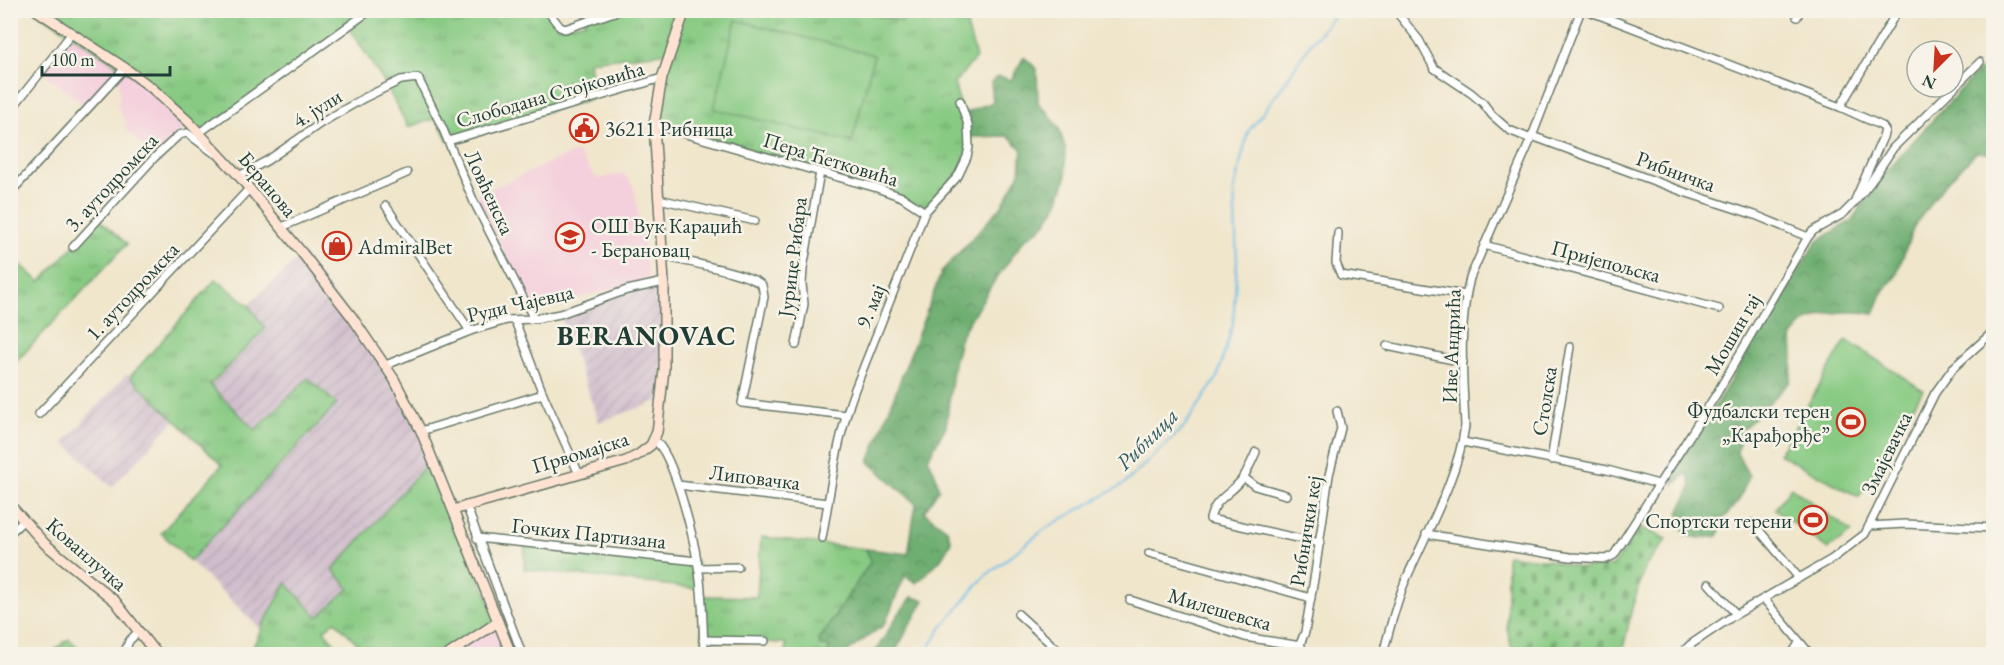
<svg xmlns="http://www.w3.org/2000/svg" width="2004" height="665" font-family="'EB Garamond',serif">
  <defs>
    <pattern id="industrial-furrows" width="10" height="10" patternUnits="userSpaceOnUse" patternTransform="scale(1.5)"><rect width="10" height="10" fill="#d0bdcc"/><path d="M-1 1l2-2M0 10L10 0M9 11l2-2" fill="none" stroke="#b2a3b0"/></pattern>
    <pattern id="grass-tufts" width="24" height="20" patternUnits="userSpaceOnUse" patternTransform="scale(1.5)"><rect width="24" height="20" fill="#88ca83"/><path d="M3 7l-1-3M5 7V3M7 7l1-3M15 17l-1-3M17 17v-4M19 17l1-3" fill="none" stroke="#6fa56c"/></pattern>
    <pattern id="forest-crowns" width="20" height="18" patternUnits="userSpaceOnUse" patternTransform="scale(1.5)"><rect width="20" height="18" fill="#6eae71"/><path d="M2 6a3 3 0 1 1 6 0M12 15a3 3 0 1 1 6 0" fill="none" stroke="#5a8f5e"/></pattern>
    <pattern id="cemetery-stones" width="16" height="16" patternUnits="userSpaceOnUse" patternTransform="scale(1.5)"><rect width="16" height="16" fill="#88ca83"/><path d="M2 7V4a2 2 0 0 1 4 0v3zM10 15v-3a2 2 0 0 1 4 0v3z" fill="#6fa56c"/></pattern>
  </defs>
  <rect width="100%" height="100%" fill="#f7f3e8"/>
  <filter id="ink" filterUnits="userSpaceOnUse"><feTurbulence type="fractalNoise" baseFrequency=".0167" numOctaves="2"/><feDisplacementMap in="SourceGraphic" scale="12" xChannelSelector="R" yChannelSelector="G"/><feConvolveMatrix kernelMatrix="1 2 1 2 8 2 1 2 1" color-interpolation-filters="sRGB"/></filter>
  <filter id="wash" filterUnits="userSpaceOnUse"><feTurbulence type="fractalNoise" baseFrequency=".008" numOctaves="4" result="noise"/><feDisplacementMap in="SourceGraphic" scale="24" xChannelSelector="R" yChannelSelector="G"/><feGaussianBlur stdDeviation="1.35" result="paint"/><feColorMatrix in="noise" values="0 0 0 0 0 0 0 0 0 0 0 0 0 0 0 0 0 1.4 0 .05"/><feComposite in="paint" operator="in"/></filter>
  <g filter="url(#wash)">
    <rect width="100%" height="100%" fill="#f0e6cc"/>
    <g fill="#f4cfdc">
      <polygon points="72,33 125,68 189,122 155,157 125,129 126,122 121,114 118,105 120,93 119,82 116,78 87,108 42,71"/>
      <polygon points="577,152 597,179 624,173 634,187 649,279 533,310 476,196 560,158"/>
      <polygon points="498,622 511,654 449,654"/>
    </g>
    <g fill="url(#industrial-furrows)">
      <polygon points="303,254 380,356 432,458 333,569 349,588 318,617 286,583 261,629 190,561 337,405 307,378 255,430 209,385 265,329 249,305"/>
      <polygon points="664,282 661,400 599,422 560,314"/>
      <polygon points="127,374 175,420 112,487 64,442"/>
    </g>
    <g fill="url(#grass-tufts)" stroke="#54845c" stroke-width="1.5">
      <polygon points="547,10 560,27 586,22 579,10 956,11 966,22 976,58 954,83 969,137 963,167 925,212 902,197 654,125 671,52 589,61 594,98 448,141 437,118 408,127 387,87 348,26 199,133 153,89 36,11"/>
      <polygon points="99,219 127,244 15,363 10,359 10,255 40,282"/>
      <polygon points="216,279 249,305 265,329 210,385 255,430 308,378 337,404 190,561 161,533 222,465 130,377"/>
      <polygon points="432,458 498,622 449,654 368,654 335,621 324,630 343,654 250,654 261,629 286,583 318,617 349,588 333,570"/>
      <polygon points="761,537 866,549 871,561 860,579 827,654 785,654 786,643 703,640 700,596 757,597"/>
      <polygon points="525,543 697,561 700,589 524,569"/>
      <polygon points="69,639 85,654 52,654 58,647"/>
    </g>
    <g fill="url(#forest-crowns)" stroke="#467652" stroke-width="1.5">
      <polygon points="1024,57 1037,69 1038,103 1048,113 1059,128 1065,148 1066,178 1057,206 1043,226 1024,240 993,283 962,333 954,363 946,426 928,459 935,473 939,489 924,512 947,529 951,542 941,559 917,583 905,576 884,625 844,654 827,654 830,647 820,646 819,640 871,561 866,549 908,554 916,504 869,462 942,271 1001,207 1020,173 1022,150 1009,136 969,137 965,113 993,102 991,82 999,76 1011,80"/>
      <path d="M1993,59v95l-16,-2 -32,32 -31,42 -18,50 -13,15 -9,23c-22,-4 -44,-3 -65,6 -7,3 -12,11 -17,16l1,23 -3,23 -49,49 -4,22 12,23 -10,24 -16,19 -5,17 -18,2 -15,-3 -6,-22 12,-26 -3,-14 -14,11 3,-17 139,-225 35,-21 33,-48 93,-101z"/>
      <polygon points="912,597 924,600 894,654 874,654 898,615"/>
    </g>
    <polygon fill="url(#cemetery-stones)" stroke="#54845c" stroke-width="1.5" points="1640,527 1667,539 1645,567 1632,608 1622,654 1513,654 1507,628 1507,555 1548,560 1579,568 1613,566"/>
    <g fill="#88ca83" stroke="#54845c" stroke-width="1.5">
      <polygon points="859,11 905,10 906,11 902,22"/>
      <polygon points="736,20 874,55 852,142 714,109"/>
      <polygon points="1846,340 1923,390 1859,497 1779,454"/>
      <polygon points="1791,487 1852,532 1828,549 1775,509"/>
    </g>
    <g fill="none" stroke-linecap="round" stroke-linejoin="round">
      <polyline stroke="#6abbe6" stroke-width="2" points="925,654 942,627 984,577 1046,528 1124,484 1184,427 1217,378 1233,324 1237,261 1234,189 1248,132 1282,87 1309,46 1338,10"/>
    </g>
  </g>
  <g filter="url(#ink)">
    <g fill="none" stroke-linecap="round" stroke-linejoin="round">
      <g stroke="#687869" stroke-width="10">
        <g id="street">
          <polyline points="547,10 560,27 565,29 620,10"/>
          <polyline points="1395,10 1419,40 1434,68 1471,93 1483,103 1492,115 1509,130 1531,139"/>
          <polyline points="1586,10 1840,107 1882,126 1885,130 1883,137 1855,200"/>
          <polyline points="1797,17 1800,10"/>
          <polyline points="1840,107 1898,10"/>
          <polyline points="10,111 72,33"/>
          <polyline points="654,125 877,188 902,197 925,212"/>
          <polyline points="199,133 368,12"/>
          <polyline points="1532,136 1687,193 1755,215 1808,237"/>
          <polyline points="448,141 662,78"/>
          <polyline points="239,176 268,160 321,123 364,98 401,80 418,78 442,127 474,202 534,319"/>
          <polyline points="10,193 125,68"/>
          <polyline points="659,199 755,221"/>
          <polyline points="386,206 470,331"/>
          <polyline points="282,227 407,173"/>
          <polyline points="1338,233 1336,263 1341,275 1466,295"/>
          <polyline points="1484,245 1719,309"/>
          <polyline points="73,247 155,157 179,135 187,133 214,153"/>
          <path d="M662,256c23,6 85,16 100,29l2,12 -22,106 104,12"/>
          <polyline points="515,321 543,394 579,474"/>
          <polyline points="796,345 804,304 802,284 803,269 820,172"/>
          <polyline points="1387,346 1463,362"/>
          <polyline points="386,365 470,331 507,320 534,319 560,314 627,290 664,282"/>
          <polyline points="39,414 249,189"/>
          <polyline points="421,431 543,394"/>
          <path d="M654,440c20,13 40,100 44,126 5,27 5,61 6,88"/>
          <polyline points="1463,442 1607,470 1658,484"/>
          <path d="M1256,452c-4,9 -8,18 -13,26 -12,17 -28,19 -33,41l110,24"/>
          <polyline points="1551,460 1570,347"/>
          <polyline points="1243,477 1255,486 1286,495"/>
          <polyline points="678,485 828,503"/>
          <polyline points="466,505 522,654"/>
          <polyline points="1753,523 1799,578"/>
          <polyline points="1869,526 1905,524 1994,528"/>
          <polyline points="10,533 24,520"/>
          <polyline points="1426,534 1570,557 1606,559 1614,555 1717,393 1808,237 1813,231 1843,214 1854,203 1870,183 1893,148 1980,62"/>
          <polyline points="477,538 697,561"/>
          <path d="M822,538c9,-50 15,-101 33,-149l70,-177 33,-36 9,-19 2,-10 -1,-22 -8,-24"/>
          <polyline points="1149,553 1311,598"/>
          <polyline points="699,568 738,567"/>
          <polyline points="1709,584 1736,614"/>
          <polyline points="1764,599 1810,654"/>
          <polyline points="1130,600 1245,637 1301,646"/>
          <polyline points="1018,614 1062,654"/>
          <polyline points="703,640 765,641"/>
          <polyline points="124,654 129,641 139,631"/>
          <polyline points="1296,654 1305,632 1315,573 1329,475 1341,428 1337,411"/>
          <path d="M1383,654c6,-23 12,-47 21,-70 21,-49 54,-106 61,-158 -2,-48 -7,-100 5,-148l61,-139 50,-129"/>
          <polyline points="1681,654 1690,645 1730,618 1832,559 1865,534 1935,393 1953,368 1994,331"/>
          <polyline points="1792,654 1799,643"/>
        </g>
      </g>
      <g stroke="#687869" stroke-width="12">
        <g id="secondary">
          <polyline points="36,10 125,68 153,89 189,122 239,176 303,254 352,317 394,379 421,431 511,654"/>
          <polyline points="10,505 45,544 115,601 150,646 159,654"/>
          <polyline points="453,510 626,461 638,455 651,445 657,432 658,424 664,369 664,282 654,125 662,78 685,10"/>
          <polyline points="449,654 498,622"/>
        </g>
      </g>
      <use href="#street" stroke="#fff" stroke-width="7"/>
      <use href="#secondary" stroke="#fee3d2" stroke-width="9"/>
    </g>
  </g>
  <defs>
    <g id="civic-ring" transform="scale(1.5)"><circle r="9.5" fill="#f7f3e8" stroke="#c8321e" stroke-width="1.5"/><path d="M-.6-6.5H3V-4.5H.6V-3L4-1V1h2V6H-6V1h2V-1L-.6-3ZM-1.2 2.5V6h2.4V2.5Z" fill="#c8321e"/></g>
    <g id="school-ring" transform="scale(1.5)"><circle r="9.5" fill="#f7f3e8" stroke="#c8321e" stroke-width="1.5"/><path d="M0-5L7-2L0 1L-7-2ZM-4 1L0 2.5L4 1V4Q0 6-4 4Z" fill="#c8321e"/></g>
    <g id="shop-ring" transform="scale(1.5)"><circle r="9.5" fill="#f7f3e8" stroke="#c8321e" stroke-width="1.5"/><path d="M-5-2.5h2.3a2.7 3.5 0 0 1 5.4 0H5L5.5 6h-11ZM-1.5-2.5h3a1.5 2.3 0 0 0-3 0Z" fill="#c8321e"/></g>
    <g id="stadium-ring" transform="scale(1.5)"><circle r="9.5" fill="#f7f3e8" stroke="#c8321e" stroke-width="1.5"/><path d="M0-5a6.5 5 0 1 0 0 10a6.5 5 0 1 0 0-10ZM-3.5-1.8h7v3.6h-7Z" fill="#c8321e"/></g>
  </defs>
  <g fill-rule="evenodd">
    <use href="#civic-ring" x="584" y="128"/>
    <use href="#school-ring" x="570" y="237"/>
    <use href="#shop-ring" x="337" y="246"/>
    <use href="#stadium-ring" x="1851" y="422"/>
    <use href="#stadium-ring" x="1813" y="520"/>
  </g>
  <g text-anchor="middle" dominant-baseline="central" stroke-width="5" stroke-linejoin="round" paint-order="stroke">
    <g font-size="21" fill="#1f3d34" stroke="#f7f3e8">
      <text transform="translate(550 94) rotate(-16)">Слободана Стојковића</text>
      <text transform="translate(317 108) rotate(-32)">4. јули</text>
      <text transform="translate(831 159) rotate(17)">Пера Ћетковића</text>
      <text transform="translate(1676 171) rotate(20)">Рибничка</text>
      <text transform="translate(111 182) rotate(-47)">3. аутодромска</text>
      <text transform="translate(268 184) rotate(50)">Беранова</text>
      <text transform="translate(490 192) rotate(65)">Ловћенска</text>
      <text transform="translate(792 257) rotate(-83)">Јурице Рибара</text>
      <text transform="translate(1606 261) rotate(15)">Пријепољска</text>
      <text transform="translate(132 291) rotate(-47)">1. аутодромска</text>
      <text transform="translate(520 303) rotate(-13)">Руди Чајевца</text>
      <text transform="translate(870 306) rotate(-68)">9. мај</text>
      <text transform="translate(1732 334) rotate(-60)">Мошин гај</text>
      <text transform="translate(1451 346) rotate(-88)">Иве Андрића</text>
      <text transform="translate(1544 401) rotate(-81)">Столска</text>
      <text transform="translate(580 452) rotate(-17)">Првомајска</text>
      <text transform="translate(1886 453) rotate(-64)">Змајевачка</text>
      <text transform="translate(755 477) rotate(7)">Липовачка</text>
      <text transform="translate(1305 531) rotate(-81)">Рибнички кеј</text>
      <text transform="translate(589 533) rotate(6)">Гочких Партизана</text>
      <text transform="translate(87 554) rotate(41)">Кованлучка</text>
      <text transform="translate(1220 609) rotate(16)">Милешевска</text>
    </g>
    <g font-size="21" fill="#1f3d34" stroke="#f7f3e8" text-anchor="start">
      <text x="605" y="128">36211 Рибница</text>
      <text x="591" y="225">ОШ Вук Караџић<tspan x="591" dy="24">- Берановац</tspan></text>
      <text x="358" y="246">AdmiralBet</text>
      <text x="1830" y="410" text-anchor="end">Фудбалски терен<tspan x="1830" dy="24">„Карађорђе”</tspan></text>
      <text x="1792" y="520" text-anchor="end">Спортски терени</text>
    </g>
    <g font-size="22" font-style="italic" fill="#325c60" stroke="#f7f3e8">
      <text transform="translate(1147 439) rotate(-45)">Рибница</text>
    </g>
    <g font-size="27" font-weight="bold" letter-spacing="1.5" fill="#1f3d34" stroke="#f7f3e8">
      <text x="647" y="335">BERANOVAC</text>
    </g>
  </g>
  <rect width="2004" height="665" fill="none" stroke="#f7f3e8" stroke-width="36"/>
  <g transform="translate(1935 69) rotate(204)"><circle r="28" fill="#f7f3e8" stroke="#a1aaa0" stroke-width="1.5"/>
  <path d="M0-4.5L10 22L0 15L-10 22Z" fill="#c8321e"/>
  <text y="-9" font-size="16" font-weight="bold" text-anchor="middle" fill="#1f3d34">N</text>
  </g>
  <path d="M42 66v9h128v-9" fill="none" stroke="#1f3d34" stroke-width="3"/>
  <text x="51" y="66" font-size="18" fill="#1f3d34" stroke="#f7f3e8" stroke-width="4.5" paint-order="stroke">100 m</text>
</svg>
